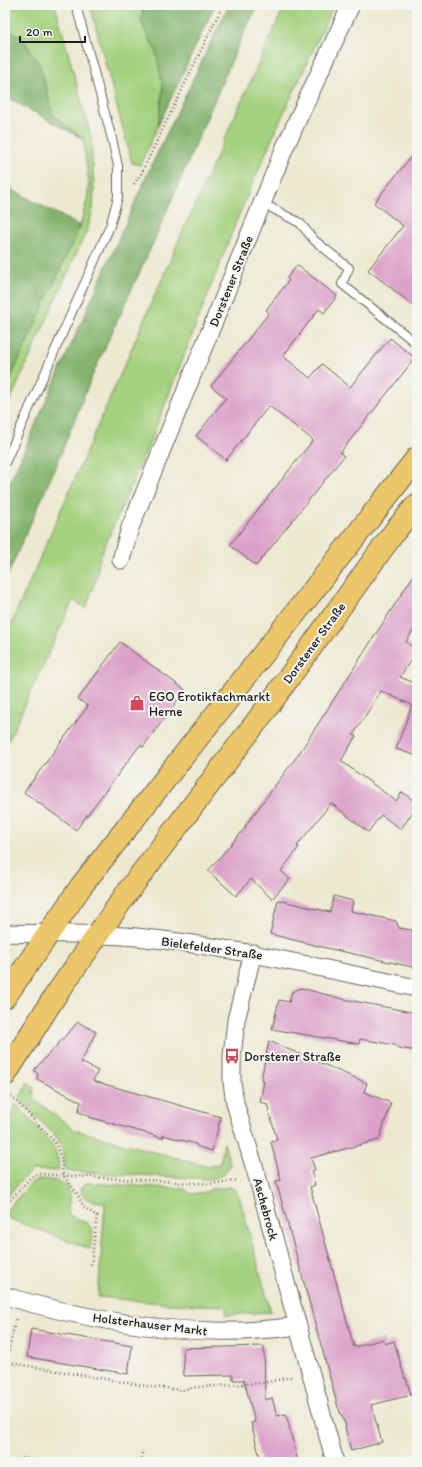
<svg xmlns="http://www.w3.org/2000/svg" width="422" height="1467" font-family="Itim,sans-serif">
  <rect width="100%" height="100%" fill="#f6f6f2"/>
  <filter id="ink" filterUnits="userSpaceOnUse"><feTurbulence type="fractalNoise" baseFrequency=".025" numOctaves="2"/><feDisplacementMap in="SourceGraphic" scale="8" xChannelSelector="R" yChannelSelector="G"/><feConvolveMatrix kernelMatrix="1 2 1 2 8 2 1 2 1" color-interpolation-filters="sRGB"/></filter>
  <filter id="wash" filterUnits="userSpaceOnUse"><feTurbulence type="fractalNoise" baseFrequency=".012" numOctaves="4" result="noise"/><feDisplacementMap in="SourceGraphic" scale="16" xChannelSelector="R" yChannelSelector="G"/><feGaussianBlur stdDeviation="0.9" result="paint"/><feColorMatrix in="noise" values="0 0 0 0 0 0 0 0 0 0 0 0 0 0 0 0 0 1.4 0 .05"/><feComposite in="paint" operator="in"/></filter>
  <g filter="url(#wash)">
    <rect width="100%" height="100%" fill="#ede9d1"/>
    <g fill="#a4d17e" stroke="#60764d">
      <polygon points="5,5 55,5 91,137 94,190 93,210 87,230 5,412 5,390 80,226 87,200 89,183 83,139 53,115 44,79 22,37 5,29"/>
      <polygon points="90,5 144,5 141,21 149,39 156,50 163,88 158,126 140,165 132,163"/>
      <polygon points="285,5 334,5 278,125 238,217 151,440 99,559 97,575 86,608 73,600 5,748 5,638 186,224"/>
      <path d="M28,1082l6,6 -1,2 2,10 40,30 134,37 11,-4 4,-20 6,21c-3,10 -10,13 -20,15l-144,-8 -2,-13 -5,-18 -40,-41z"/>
      <polygon points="16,1104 52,1144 58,1159 59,1171 32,1170 17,1185 5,1199 5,1122"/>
      <path d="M42,1179c17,2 31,2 27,24 -1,5 -2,8 0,12l18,8 6,6 -3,20 -85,-32v-5l27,-30z"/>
      <path d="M87,1183l98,6 6,5 15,-2 5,-3 19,-2 5,3 4,6 32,116 -45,3v-9l-56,-2 -72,-7 7,-94c-9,-2 -23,-2 -25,-13l3,-5z"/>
    </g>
    <g fill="#83b36d" stroke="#506844">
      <polygon points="144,5 215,5 158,126 163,88 156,50 149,39 141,21"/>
      <polygon points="229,5 258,5 240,41 154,241 92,376 57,464 5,581 5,493 152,164"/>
      <polygon points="5,29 22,37 40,66 53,115 83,139 5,96"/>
      <polygon points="5,186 80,226 5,390"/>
    </g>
    <g id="blocks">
      <g fill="#dca1c9">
        <polygon points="417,149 417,308 368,270 403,226 374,203"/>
        <polygon points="297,265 337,296 324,313 319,309 283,356 310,378 322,364 350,387 390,338 415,358 340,453 344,456 256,566 230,545 313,440 269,406 226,460 196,436 226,398 211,386 269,313 266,310 289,280 287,278"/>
        <polygon points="417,570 417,624 406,642 417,650 400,677 417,684 417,756 396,749 412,705 381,691 353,735 356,736 341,761 396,801 402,792 417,803 417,806 401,829 381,815 368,832 331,803 297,846 299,847 281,871 290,879 272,899 251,879 236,896 208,871 246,827 245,826 298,755"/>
        <polygon points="120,642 185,690 143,747 140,745 76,830 24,792 88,706 78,699"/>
        <polygon points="334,896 353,901 351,911 396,921 399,928 417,931 417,968 322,947 270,934 278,900 330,912"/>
        <polygon points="301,988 343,999 417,1013 417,1051 398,1048 395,1045 360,1039 359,1044 272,1029 279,1000 289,1002 292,992"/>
        <polygon points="78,1022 96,1032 81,1062 98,1071 93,1081 221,1117 212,1151 196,1146 196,1144 163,1135 163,1138 89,1117 89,1115 78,1112 81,1102 37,1079 38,1074 34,1070"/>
        <polygon points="269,1041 367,1083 364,1092 391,1103 379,1140 311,1158 315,1170 311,1171 315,1185 310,1187 354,1347 384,1339 385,1344 394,1341 405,1379 406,1378 411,1395 371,1405 382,1442 351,1451 345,1427 346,1426 338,1407 276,1181 281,1180 271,1142 277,1140 267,1104 260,1102 264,1081 261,1080"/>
        <polygon points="31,1329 132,1346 128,1374 27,1357"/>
        <polygon points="264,1346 265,1400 272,1398 277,1416 286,1414 298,1462 261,1462 251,1423 255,1422 244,1380 233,1380 233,1375 184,1376 183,1348"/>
      </g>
    </g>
  </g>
  <g filter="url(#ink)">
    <use href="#blocks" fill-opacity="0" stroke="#65645b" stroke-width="1"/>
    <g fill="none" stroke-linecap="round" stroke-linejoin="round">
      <g stroke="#65645b" stroke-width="10">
        <g id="service">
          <polyline points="262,203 300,223 314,240 349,268 342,284 417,344"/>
          <polyline points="5,463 110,226 118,197 118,166 112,139 76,5"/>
        </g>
      </g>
      <g stroke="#65645b" stroke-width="19">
        <g id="minor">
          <polyline points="121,560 130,528 285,147 351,5"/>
          <path d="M5,933c44,1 87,0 131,4 95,9 188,32 281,51"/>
          <polyline points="253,953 236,1020 232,1056 232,1082 235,1103 257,1176 335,1462"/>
          <path d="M5,1296c92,27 197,44 293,30"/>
        </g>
      </g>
      <g stroke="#65645b" stroke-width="24">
        <g id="primary">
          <polyline points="5,997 82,885 417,458"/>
          <polyline points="5,1075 53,999 129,890 264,712 395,531 417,505"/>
        </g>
      </g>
      <g stroke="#65645b" stroke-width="2.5" stroke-dasharray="1 3" stroke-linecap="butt">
        <polyline points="134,184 141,174 223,5"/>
        <polyline points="11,1096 55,1142 61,1159 63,1175 76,1192 84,1207 97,1216 91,1265"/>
        <polyline points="5,1206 30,1178 34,1175 39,1174 210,1184 238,1180"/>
        <polyline points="5,1362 152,1387 182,1390 198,1387 264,1383 291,1377"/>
        <polyline points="6,1363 16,1318"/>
        <polyline points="22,1458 45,1462"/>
        <polyline points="141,1462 142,1453"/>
      </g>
      <use href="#service" stroke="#fff" stroke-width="8"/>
      <use href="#minor" stroke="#fff" stroke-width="17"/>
      <use href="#primary" stroke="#ecc669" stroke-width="22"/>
    </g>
  </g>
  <defs>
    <g id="shop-bare" transform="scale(1.2)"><path d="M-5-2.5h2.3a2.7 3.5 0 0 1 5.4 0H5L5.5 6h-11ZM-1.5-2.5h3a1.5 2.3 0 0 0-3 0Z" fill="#d1495b" stroke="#f6f6f2" stroke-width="2.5" paint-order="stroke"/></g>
    <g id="bus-bare" transform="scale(1.2)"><path d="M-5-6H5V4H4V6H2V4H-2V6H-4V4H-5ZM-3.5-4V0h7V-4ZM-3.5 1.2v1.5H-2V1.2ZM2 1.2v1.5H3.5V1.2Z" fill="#d1495b" stroke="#f6f6f2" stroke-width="2.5" paint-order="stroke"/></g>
  </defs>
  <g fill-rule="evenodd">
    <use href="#shop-bare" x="137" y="703"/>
    <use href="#bus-bare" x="232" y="1056"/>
  </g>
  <g text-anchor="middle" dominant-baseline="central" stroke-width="4" stroke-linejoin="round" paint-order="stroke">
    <g font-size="13" fill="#1c1c1c" stroke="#f6f6f2">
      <text transform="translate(231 281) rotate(-68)">Dorstener Straße</text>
      <text transform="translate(314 643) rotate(-54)">Dorstener Straße</text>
      <text transform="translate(212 948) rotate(8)">Bielefelder Straße</text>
      <text transform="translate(266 1209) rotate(75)">Aschebrock</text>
      <text transform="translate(150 1324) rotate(7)">Holsterhauser Markt</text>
    </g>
    <g font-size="13" fill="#1c1c1c" stroke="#f6f6f2" text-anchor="start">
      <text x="149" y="696">EGO Erotikfachmarkt<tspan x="149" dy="15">Herne</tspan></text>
      <text x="244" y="1056">Dorstener Straße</text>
    </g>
  </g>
  <rect width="422" height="1467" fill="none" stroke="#f6f6f2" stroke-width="20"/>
  <path d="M20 36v6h65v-6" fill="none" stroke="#1c1c1c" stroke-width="2"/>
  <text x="26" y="36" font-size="12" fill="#1c1c1c" stroke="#f6f6f2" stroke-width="3" paint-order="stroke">20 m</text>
</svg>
